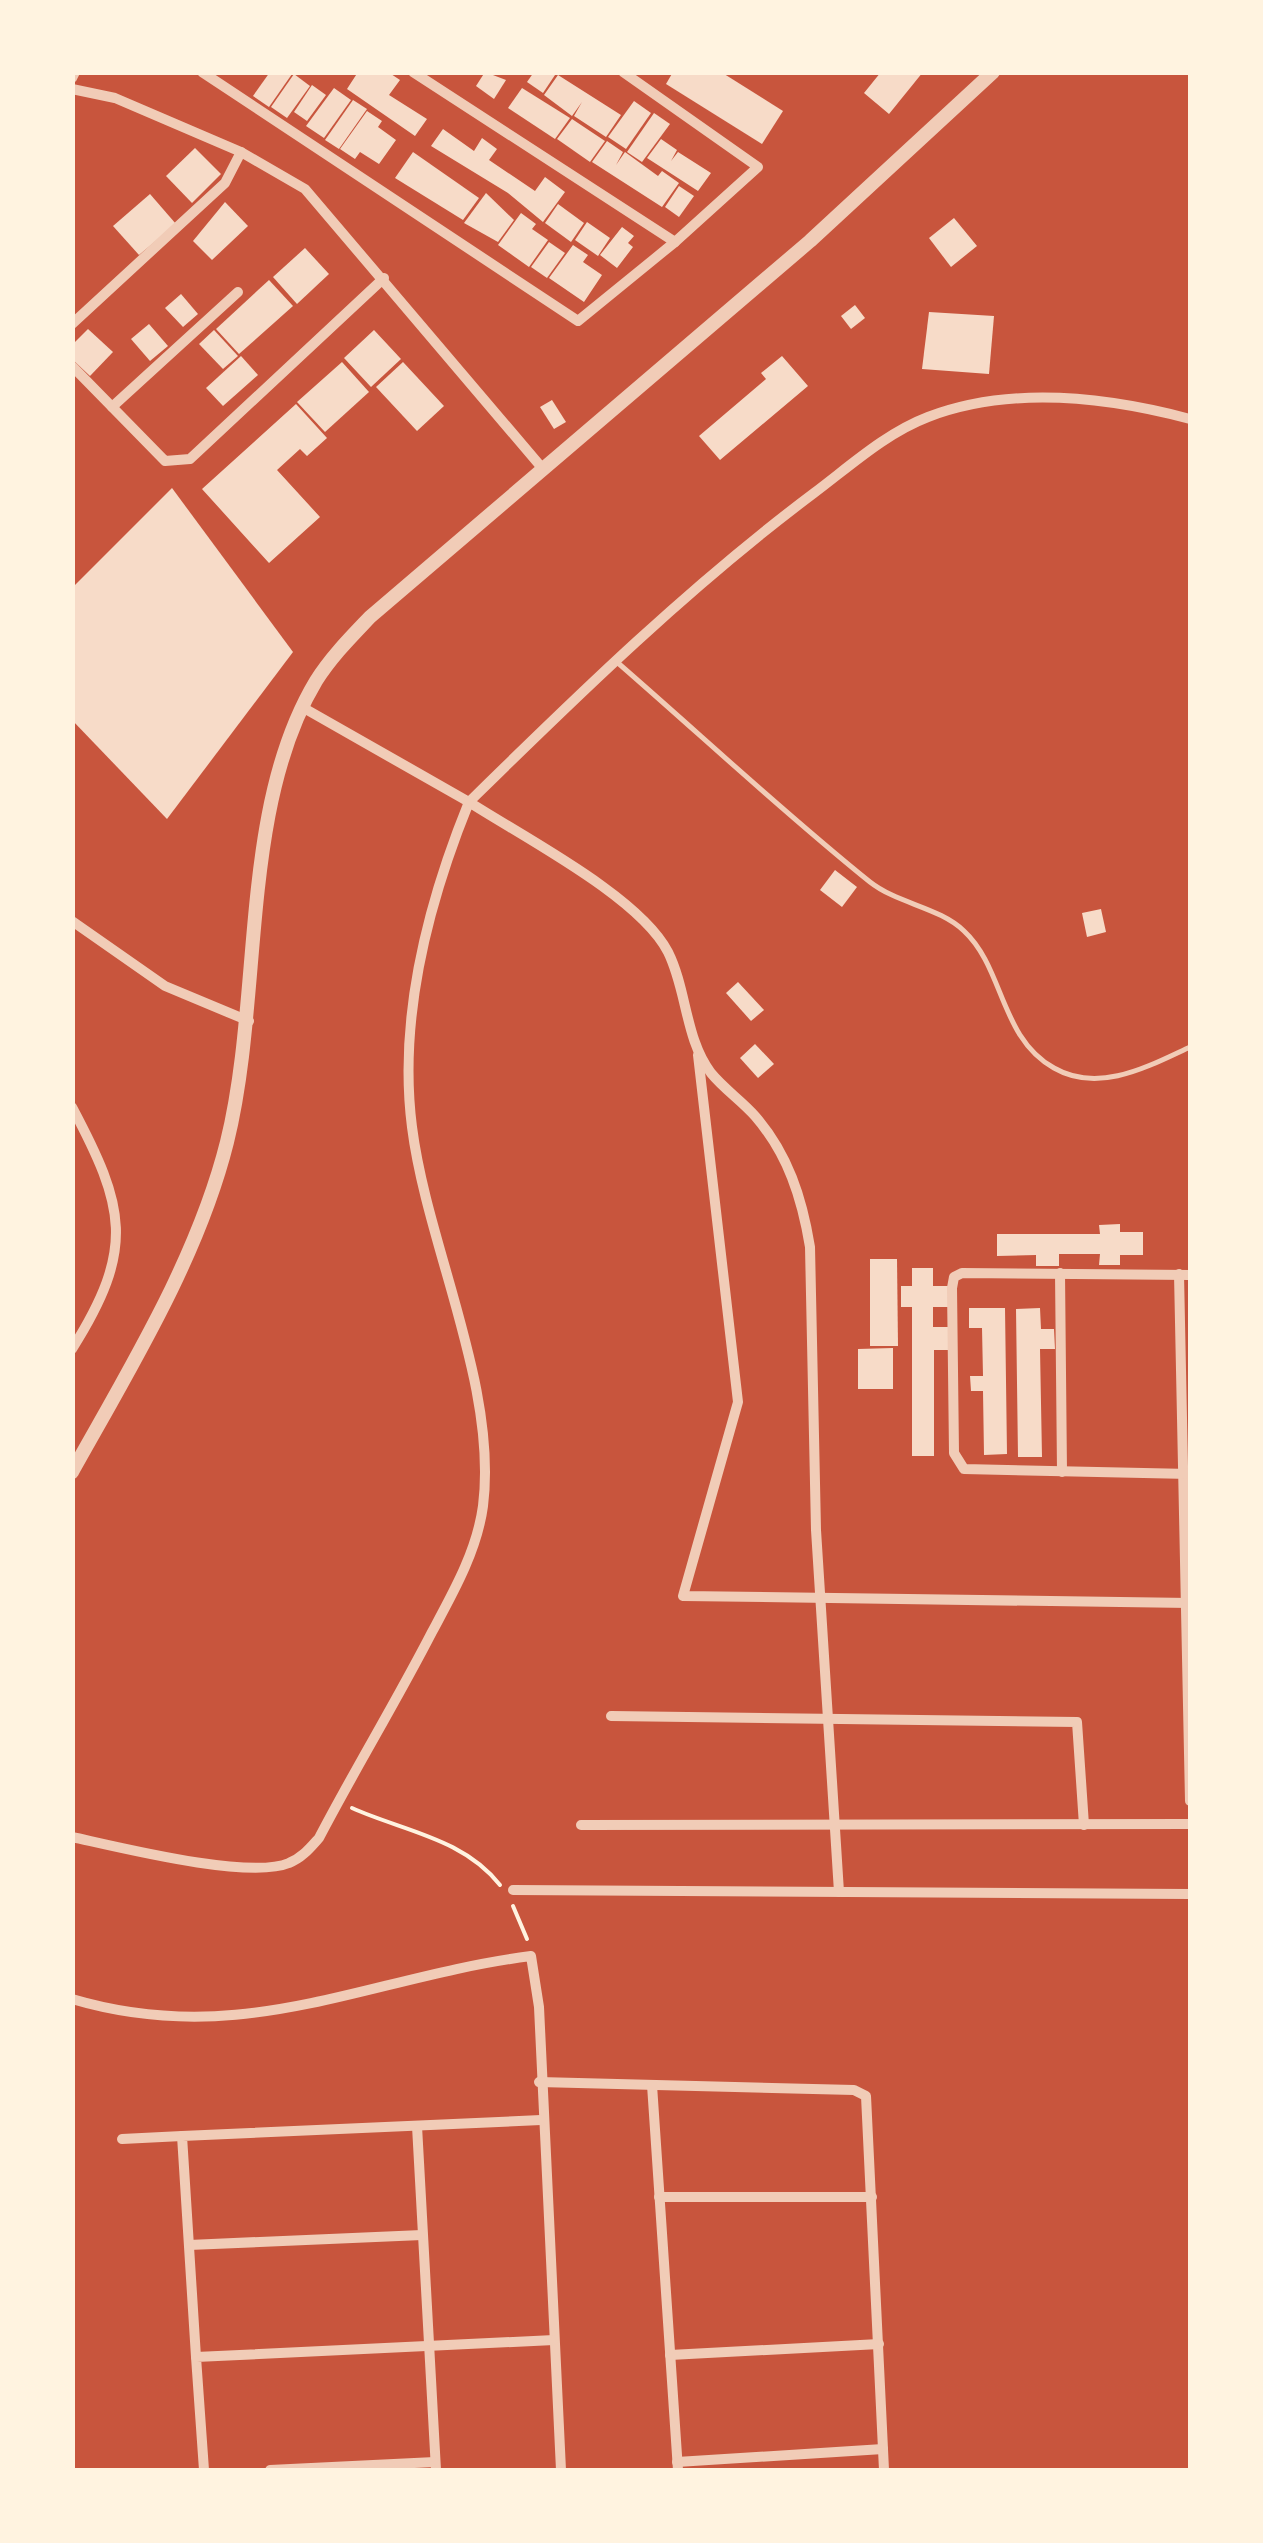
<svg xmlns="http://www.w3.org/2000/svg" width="1263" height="2543" font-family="Lato,sans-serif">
  <rect width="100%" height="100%" fill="#c8553d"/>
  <g fill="#f7dbc8">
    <polygon points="270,72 292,74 269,107 253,96"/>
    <polygon points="358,72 388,72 400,80 389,95 427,119 415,136 347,89"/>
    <polygon points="485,72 506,80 494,99 476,86"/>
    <polygon points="534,72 557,72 543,93 527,82"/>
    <polygon points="673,72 721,72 783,111 762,144 666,84"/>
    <polygon points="881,72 923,72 889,114 864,93"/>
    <polygon points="294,74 310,86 287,118 271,107"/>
    <polygon points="558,75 621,115 606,137 574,116 582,102 572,116 544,95"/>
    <polygon points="312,85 326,95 307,121 294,112"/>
    <polygon points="334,88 351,100 324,138 306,126"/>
    <polygon points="522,88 570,118 555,139 508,108"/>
    <polygon points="353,100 367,109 339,149 325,140"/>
    <polygon points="634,101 651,113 626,149 608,137"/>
    <polygon points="367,111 382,121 378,127 396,140 379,164 360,152 355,159 340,149"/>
    <polygon points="654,113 670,124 642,162 627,152"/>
    <polygon points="572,119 605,141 590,162 557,139"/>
    <polygon points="443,129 474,151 482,138 497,149 489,160 535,191 545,177 565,192 543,222 508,193 431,146"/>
    <polygon points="661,139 677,150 671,161 678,152 711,173 698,191 647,158"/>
    <polygon points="607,141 623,152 616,165 625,152 658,176 662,171 679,183 662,207 592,162"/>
    <polygon points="195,148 221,174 192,203 166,176"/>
    <polygon points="413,152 479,198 463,220 395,178"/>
    <polygon points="679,186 694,196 679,217 665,207"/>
    <polygon points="486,193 514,220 498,242 464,223"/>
    <polygon points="150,194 176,224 139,255 113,226"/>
    <polygon points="225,202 248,226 212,260 193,241"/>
    <polygon points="558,204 584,223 571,242 545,223"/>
    <polygon points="521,213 536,224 532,229 548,240 529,267 498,245"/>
    <polygon points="954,218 977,246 951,267 929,238"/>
    <polygon points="587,222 610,238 598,256 575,240"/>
    <polygon points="622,227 634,236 628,243 633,247 617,268 600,255"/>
    <polygon points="549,242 565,253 547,278 531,267"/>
    <polygon points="573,245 588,255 583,262 602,275 584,302 549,278"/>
    <polygon points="305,248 329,274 297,304 273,277"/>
    <polygon points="269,280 293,306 239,354 216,329"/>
    <polygon points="181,294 198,314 183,327 165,308"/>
    <polygon points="855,305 865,318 851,329 841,316"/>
    <polygon points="929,312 994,316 989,374 922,369"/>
    <polygon points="149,324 168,346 150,361 131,339"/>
    <polygon points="88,329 113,352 90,376 72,359 72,345"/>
    <polygon points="214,330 238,356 223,369 199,344"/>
    <polygon points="374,330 401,359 371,387 344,358"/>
    <polygon points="241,356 258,375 223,406 206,388"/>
    <polygon points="782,356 808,386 720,460 699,436 766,379 761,373"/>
    <polygon points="342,362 369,392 325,432 297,402"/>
    <polygon points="403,362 444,406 417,431 376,387"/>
    <polygon points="552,400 566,422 554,429 540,407"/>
    <polygon points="296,404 327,438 307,456 300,449 277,470 320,517 269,563 202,489"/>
    <polygon points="172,488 293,652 167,819 72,720 72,588"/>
    <polygon points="835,870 857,887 842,907 820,890"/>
    <polygon points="1101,909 1106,932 1087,937 1082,913"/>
    <polygon points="738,982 764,1010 751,1021 726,993"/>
    <polygon points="755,1044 774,1064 758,1078 740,1058"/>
    <polygon points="1120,1224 1120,1232 1143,1232 1143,1255 1120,1255 1120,1265 1099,1265 1100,1254 1059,1254 1059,1266 1036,1266 1036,1255 997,1256 997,1234 1100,1234 1099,1225"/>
    <polygon points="870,1259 897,1259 898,1346 870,1346"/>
    <polygon points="912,1268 933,1268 933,1286 950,1286 950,1307 933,1307 933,1327 949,1327 949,1350 934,1350 934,1456 912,1456 912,1307 901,1307 901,1286 912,1286"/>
    <polygon points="969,1308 1005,1308 1007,1454 984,1455 983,1391 971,1391 970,1376 983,1376 982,1328 969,1328"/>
    <polygon points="1040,1308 1041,1329 1054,1329 1055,1349 1040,1349 1042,1457 1018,1457 1016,1309"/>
    <polygon points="893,1348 893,1389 858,1389 858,1349"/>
  </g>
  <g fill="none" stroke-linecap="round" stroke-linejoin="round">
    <g stroke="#fff3e0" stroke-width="4">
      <path d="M352,1808c51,23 111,30 148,77"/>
      <polyline points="513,1906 527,1939"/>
    </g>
    <path stroke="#f1ccb7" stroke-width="5" d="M618,663c84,73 165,149 252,219 28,22 69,25 94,49 40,37 36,107 90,137 45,26 95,-2 136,-21"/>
    <g stroke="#f1ccb7" stroke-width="10">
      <polyline points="202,72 578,321 675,242 758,167 623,72"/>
      <polyline points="413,72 675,242"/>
      <polyline points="72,78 75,72"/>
      <polyline points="72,89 115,98 241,152 305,189 543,469"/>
      <polyline points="72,324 225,183 241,152"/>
      <polyline points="72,366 165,461 190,459 384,278"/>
      <polyline points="112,407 238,292"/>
      <path d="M302,707l167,95c111,-109 221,-216 345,-309 36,-27 72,-60 114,-76 84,-32 179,-20 262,2"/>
      <polyline points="72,921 165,986 249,1021"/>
      <polyline points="698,1055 738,1402 683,1596 1190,1603"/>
      <path d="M72,1107c53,100 64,141 0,242"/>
      <polyline points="1060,1273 1062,1472"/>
      <polyline points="1179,1274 1190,1801"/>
      <polyline points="1190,1275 962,1273 954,1277 952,1288 954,1453 964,1469 1190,1474"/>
      <polyline points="611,1716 1077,1722 1084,1825"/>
      <polyline points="581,1825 1190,1824"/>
      <path d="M72,1837c46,10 177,43 217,26 13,-5 21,-15 30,-25 36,-69 77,-136 113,-206 21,-39 45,-81 51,-126 15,-120 -56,-260 -71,-379 -14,-109 16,-224 57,-325 54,35 171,95 199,150 19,38 17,87 43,121 13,16 31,28 44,43 33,38 47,82 55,131l6,283 23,362"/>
      <polyline points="513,1890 1190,1894"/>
      <path d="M72,1999c172,51 295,-22 459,-43l8,51 22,463"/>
      <polyline points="539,2082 854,2090 866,2096 884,2470"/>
      <polyline points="652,2085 678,2470"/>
      <polyline points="417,2126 436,2470"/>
      <polyline points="122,2139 182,2136"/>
      <polyline points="659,2197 872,2197"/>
      <polyline points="189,2245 422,2235"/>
      <polyline points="670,2355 879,2344"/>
      <polyline points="196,2357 182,2136 541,2120"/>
      <polyline points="677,2462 883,2449"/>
      <polyline points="204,2470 196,2357 554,2340"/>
      <polyline points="270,2470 435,2462"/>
    </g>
    <path stroke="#f1ccb7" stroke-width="14" d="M72,1472c58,-104 126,-214 155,-330 36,-145 12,-333 89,-461 15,-24 35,-44 54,-64l440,-376 183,-169"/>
  </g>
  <rect width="1263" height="2543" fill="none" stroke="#fff3e0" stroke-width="150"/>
</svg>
